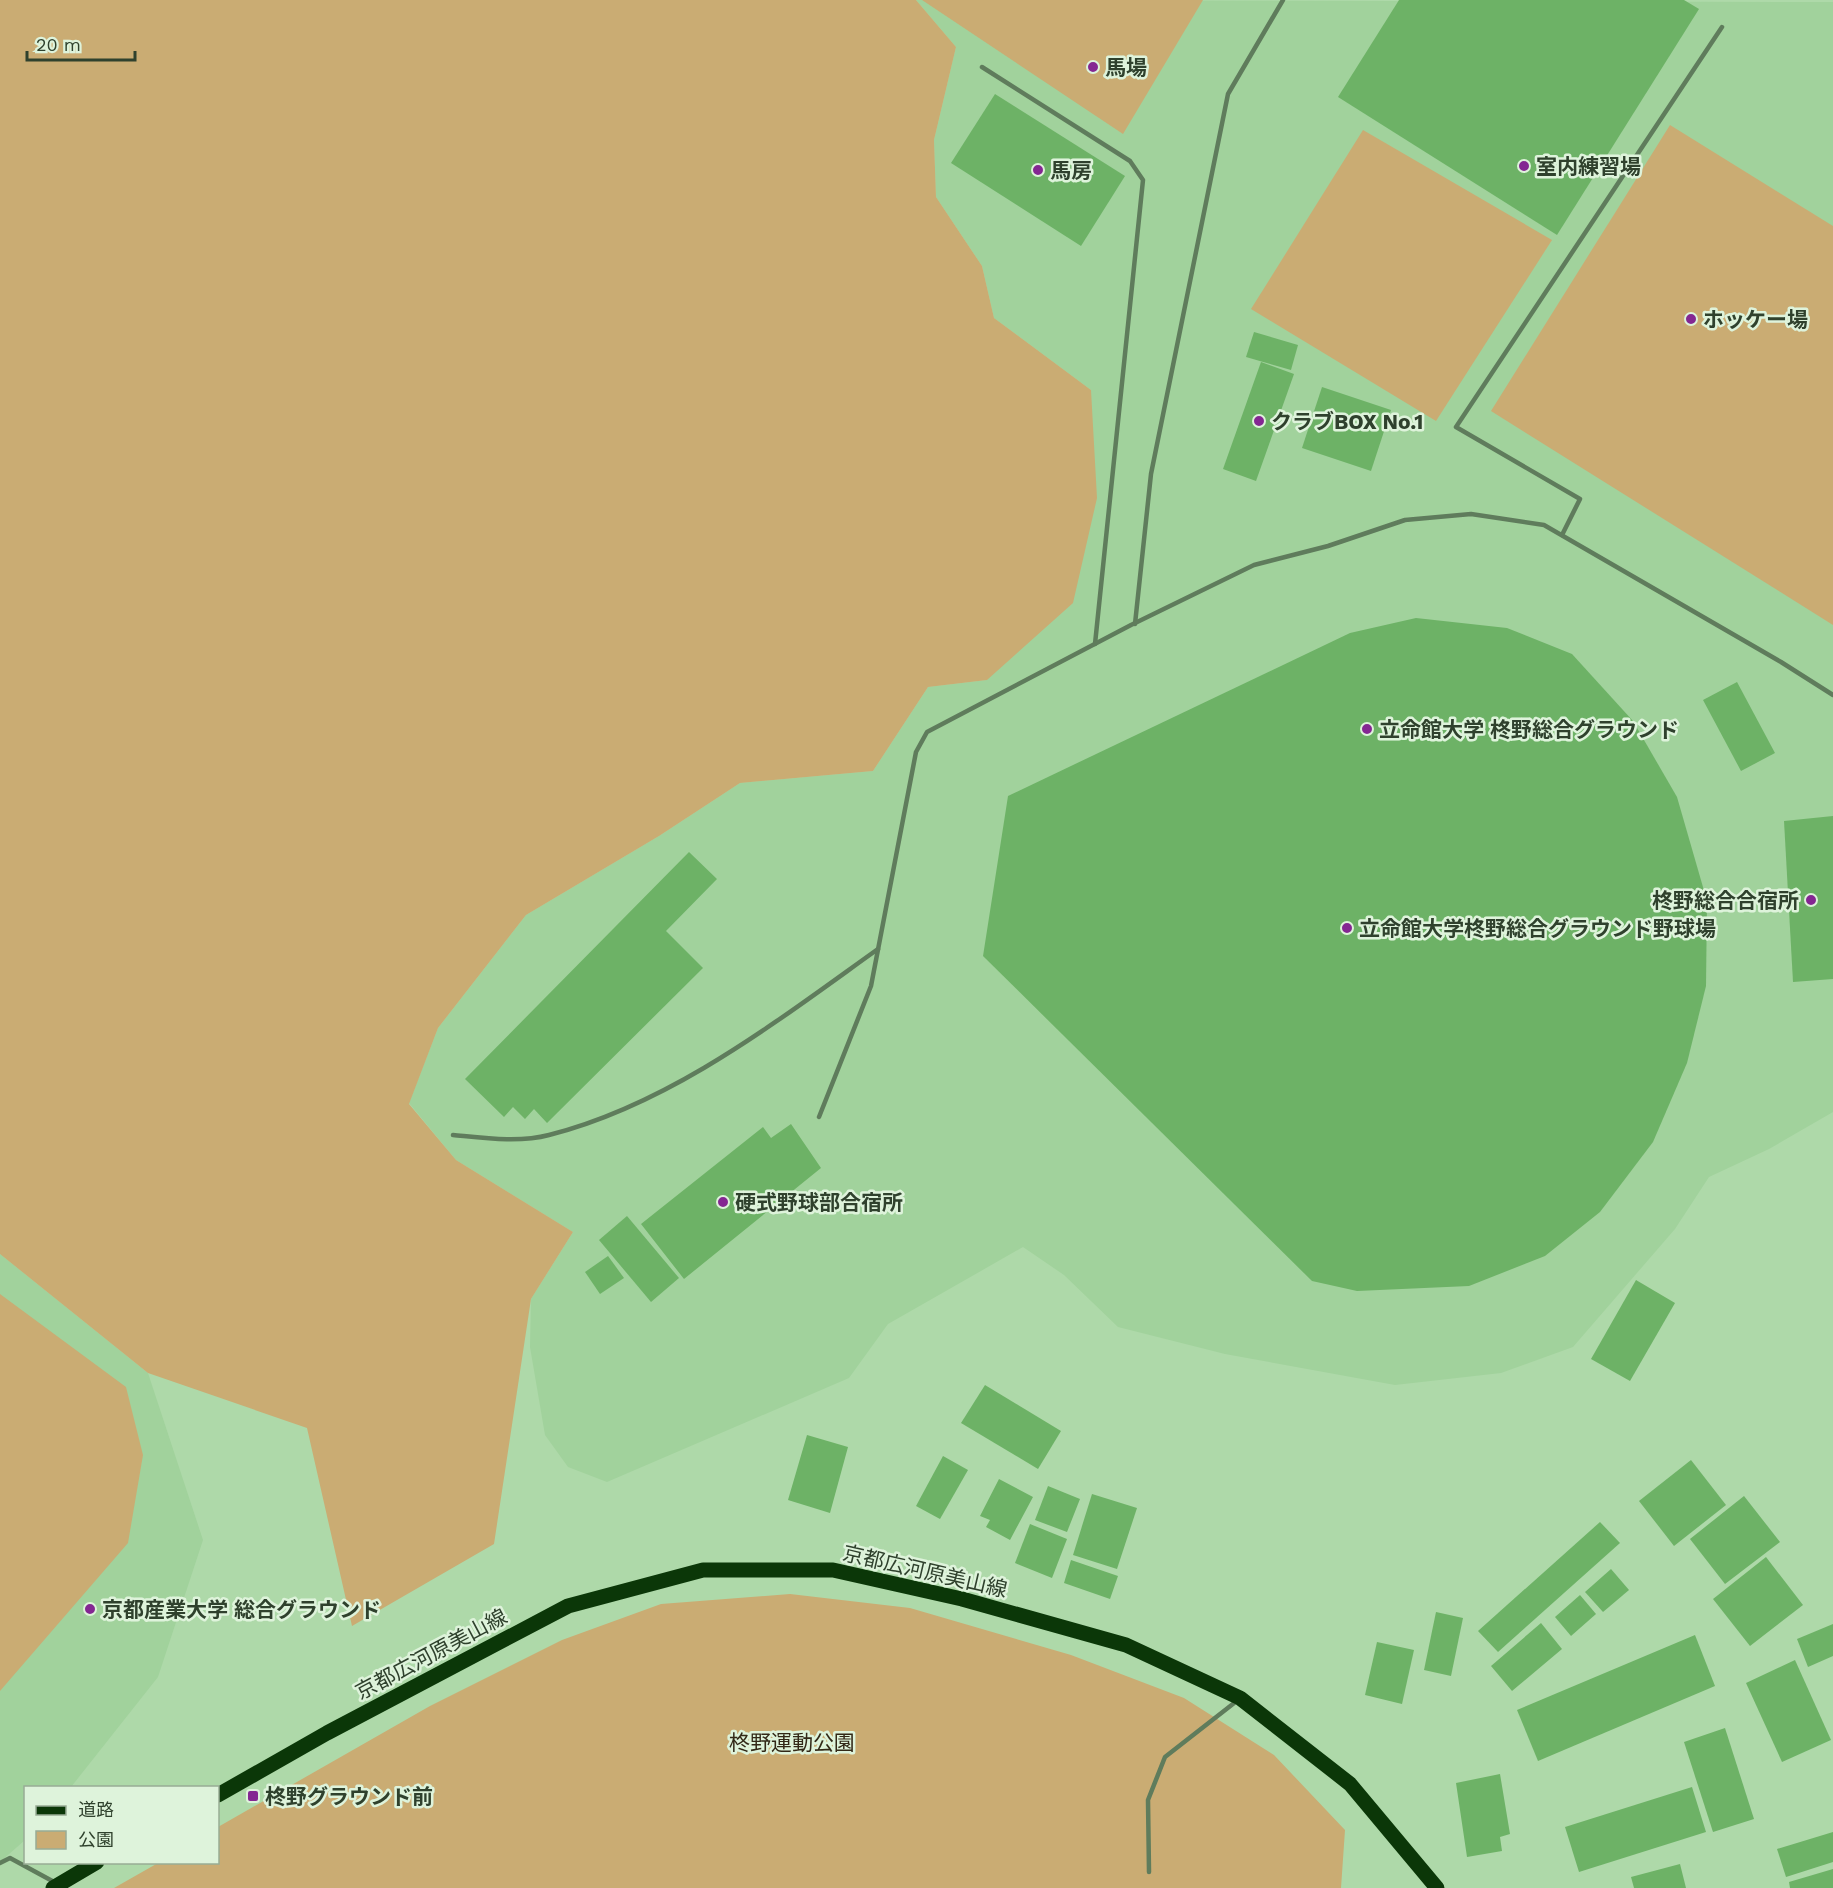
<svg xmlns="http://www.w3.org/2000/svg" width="1833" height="1888" font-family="'Work Sans','Noto Sans JP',sans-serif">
  <rect width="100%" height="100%" fill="#aed9a9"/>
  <g fill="#a1d29c">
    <polygon points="916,0 1833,2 1833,1112 1769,1149 1709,1177 1675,1229 1573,1347 1501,1373 1395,1385 1225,1354 1118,1327 1064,1275 1023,1247 888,1324 849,1378 607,1482 568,1467 545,1435 530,1347 531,1299 573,1232 456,1160 409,1103 438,1028 526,915 659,836 740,783 873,771 928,687 987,680 1091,390 994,318 982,266 936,197 934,140 956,47"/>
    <polygon points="0,1254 148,1373 203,1540 158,1677 71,1787 26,1788 25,1840 0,1862"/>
  </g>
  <g fill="#caac73">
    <polygon points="0,0 916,0 956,47 934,140 936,197 982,266 994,318 1091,390 1097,498 1073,603 987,680 928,687 873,771 740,783 659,836 526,915 438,1028 409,1104 456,1160 573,1232 531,1299 494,1544 352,1626 307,1428 148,1373 0,1254"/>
    <polygon points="922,0 1203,0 1123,134"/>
    <polygon points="1670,125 1833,226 1833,625 1491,411"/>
    <polygon points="1363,130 1552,240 1436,421 1251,309"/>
    <polygon points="0,1294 126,1387 143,1455 128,1543 0,1691"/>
    <polygon points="790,1594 910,1608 1071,1655 1184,1698 1274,1755 1345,1830 1341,1888 114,1888 158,1863 218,1862 218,1827 430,1706 562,1640 661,1604"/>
  </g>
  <g fill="#6db266">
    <polygon points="1399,0 1684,0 1699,9 1557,235 1338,97"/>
    <polygon points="995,94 1125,176 1081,246 951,163"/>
    <polygon points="1254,332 1298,345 1291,370 1246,357"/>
    <polygon points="1261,362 1294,374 1256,481 1223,469"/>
    <polygon points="1322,387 1391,410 1371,471 1302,448"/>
    <polygon points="1416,618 1507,628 1572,654 1633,721 1677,797 1707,901 1706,986 1687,1063 1653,1142 1600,1212 1545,1256 1469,1286 1357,1291 1312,1281 983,956 1008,796 1350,633"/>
    <polygon points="1737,682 1775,753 1741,771 1703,700"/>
    <polygon points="1833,816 1833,979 1793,982 1784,821"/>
    <polygon points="689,852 717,879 666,931 703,968 547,1123 534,1109 525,1119 513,1107 504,1117 465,1079"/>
    <polygon points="791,1124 821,1168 684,1279 641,1224 763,1127 771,1138"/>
    <polygon points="627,1216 679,1278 651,1302 599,1240"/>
    <polygon points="608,1256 624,1278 600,1294 585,1272"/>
    <polygon points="1636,1280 1675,1303 1630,1381 1591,1359"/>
    <polygon points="985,1385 1061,1431 1038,1469 961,1423"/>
    <polygon points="807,1435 848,1447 830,1513 788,1500"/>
    <polygon points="943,1456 968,1470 940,1519 916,1506"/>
    <polygon points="1691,1460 1726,1505 1674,1546 1639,1501"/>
    <polygon points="999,1479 1033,1497 1010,1540 986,1527 990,1520 980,1516"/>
    <polygon points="1048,1486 1080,1499 1067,1532 1035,1520"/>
    <polygon points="1092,1494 1137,1508 1117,1569 1073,1555"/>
    <polygon points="1744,1496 1780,1542 1725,1584 1690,1539"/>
    <polygon points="1600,1522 1620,1543 1498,1652 1478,1631"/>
    <polygon points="1030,1524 1067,1539 1052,1578 1015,1563"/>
    <polygon points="1766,1557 1803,1605 1750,1646 1713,1599"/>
    <polygon points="1071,1560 1118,1576 1110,1599 1064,1583"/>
    <polygon points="1611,1569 1629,1590 1603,1612 1585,1592"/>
    <polygon points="1580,1595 1596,1614 1571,1636 1555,1617"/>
    <polygon points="1436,1612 1463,1618 1451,1676 1424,1670"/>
    <polygon points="1541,1623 1562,1649 1512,1691 1491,1666"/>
    <polygon points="1833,1624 1833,1656 1808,1667 1797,1639"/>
    <polygon points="1695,1635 1715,1686 1538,1761 1517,1710"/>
    <polygon points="1377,1642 1414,1650 1402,1704 1365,1695"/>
    <polygon points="1795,1660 1831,1740 1782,1762 1746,1683"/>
    <polygon points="1725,1728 1754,1819 1713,1832 1684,1742"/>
    <polygon points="1500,1774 1510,1834 1500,1837 1502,1851 1467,1857 1456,1783"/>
    <polygon points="1692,1787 1706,1832 1579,1872 1565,1827"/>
    <polygon points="1833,1832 1833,1862 1786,1877 1777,1849"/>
    <polygon points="1680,1864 1686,1888 1634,1888 1631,1877"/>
    <polygon points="1833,1869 1833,1888 1790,1888 1789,1882"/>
  </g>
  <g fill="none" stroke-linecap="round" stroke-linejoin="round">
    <g stroke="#5f7c5c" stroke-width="4.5">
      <polyline points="982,67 1130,161 1143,180 1095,644"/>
      <polyline points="1562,535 1580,499 1456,427 1722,27"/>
      <polyline points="1135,624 1151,474 1228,94 1283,0"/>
      <polyline points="819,1117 871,986 916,752 927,732 1131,625 1254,565 1328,546 1405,520 1471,514 1544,525 1781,662 1833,695"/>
      <path d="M453,1135c31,3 66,8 96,0 122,-31 228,-114 329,-186"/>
      <polyline points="0,1863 10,1858 56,1883"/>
      <polyline points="1149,1872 1148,1800 1165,1757 1238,1700"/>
    </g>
    <g stroke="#0b3708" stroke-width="15">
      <polyline points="218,1795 327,1733 568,1606 703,1570 833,1570 962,1599 1126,1645 1240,1698 1350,1784 1437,1888"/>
      <polyline points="53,1888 97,1862"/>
    </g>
  </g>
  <g fill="#842792" stroke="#def3db" stroke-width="2">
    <circle cx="1093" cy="67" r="6"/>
    <circle cx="1524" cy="166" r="6"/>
    <circle cx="1038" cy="170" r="6"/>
    <circle cx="1691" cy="319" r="6"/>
    <circle cx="1259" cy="421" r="6"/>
    <circle cx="1367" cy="729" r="6"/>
    <circle cx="1811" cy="900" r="6"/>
    <circle cx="1347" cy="928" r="6"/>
    <circle cx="723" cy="1202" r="6"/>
    <circle cx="90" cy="1609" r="6"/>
    <rect x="247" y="1790" width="12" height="12" rx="3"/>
  </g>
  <g text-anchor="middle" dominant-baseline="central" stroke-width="5" stroke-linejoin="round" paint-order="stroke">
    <g font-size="21" font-weight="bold" fill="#2f412d" stroke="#def3db" text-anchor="start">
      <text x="1105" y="67">馬場</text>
      <text x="1536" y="166">室内練習場</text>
      <text x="1050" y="170">馬房</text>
      <text x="1703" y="319">ホッケー場</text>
      <text x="1271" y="421">クラブBOX No.1</text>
      <text x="1379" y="729">立命館大学 柊野総合グラウンド</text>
      <text x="1799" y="900" text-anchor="end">柊野総合合宿所</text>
      <text x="1359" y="928">立命館大学柊野総合グラウンド野球場</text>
      <text x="735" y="1202">硬式野球部合宿所</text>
      <text x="102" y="1609">京都産業大学 総合グラウンド</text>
      <text x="265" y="1796">柊野グラウンド前</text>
    </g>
    <g font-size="21" fill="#2f412d" stroke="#def3db">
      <text transform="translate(925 1571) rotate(13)">京都広河原美山線</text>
      <text transform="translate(431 1654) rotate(-28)">京都広河原美山線</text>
    </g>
    <g font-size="21" fill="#322817" stroke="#def3db">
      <text x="792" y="1742">柊野運動公園</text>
    </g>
  </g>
  <rect x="24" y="1786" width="195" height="78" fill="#def3db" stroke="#98ac95" stroke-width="1.5"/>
  <rect x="36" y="1806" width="30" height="9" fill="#0b3708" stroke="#98ac95" stroke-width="1.5"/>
  <text x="78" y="1816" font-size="18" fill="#2f412d">道路</text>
  <rect x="36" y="1831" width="30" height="18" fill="#caac73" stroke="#98ac95" stroke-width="1.5"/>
  <text x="78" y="1846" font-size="18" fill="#2f412d">公園</text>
  <path d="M27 51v9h108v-9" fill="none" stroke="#2f412d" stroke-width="3"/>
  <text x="36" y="51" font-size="18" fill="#2f412d" stroke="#def3db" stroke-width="4.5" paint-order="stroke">20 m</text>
</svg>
